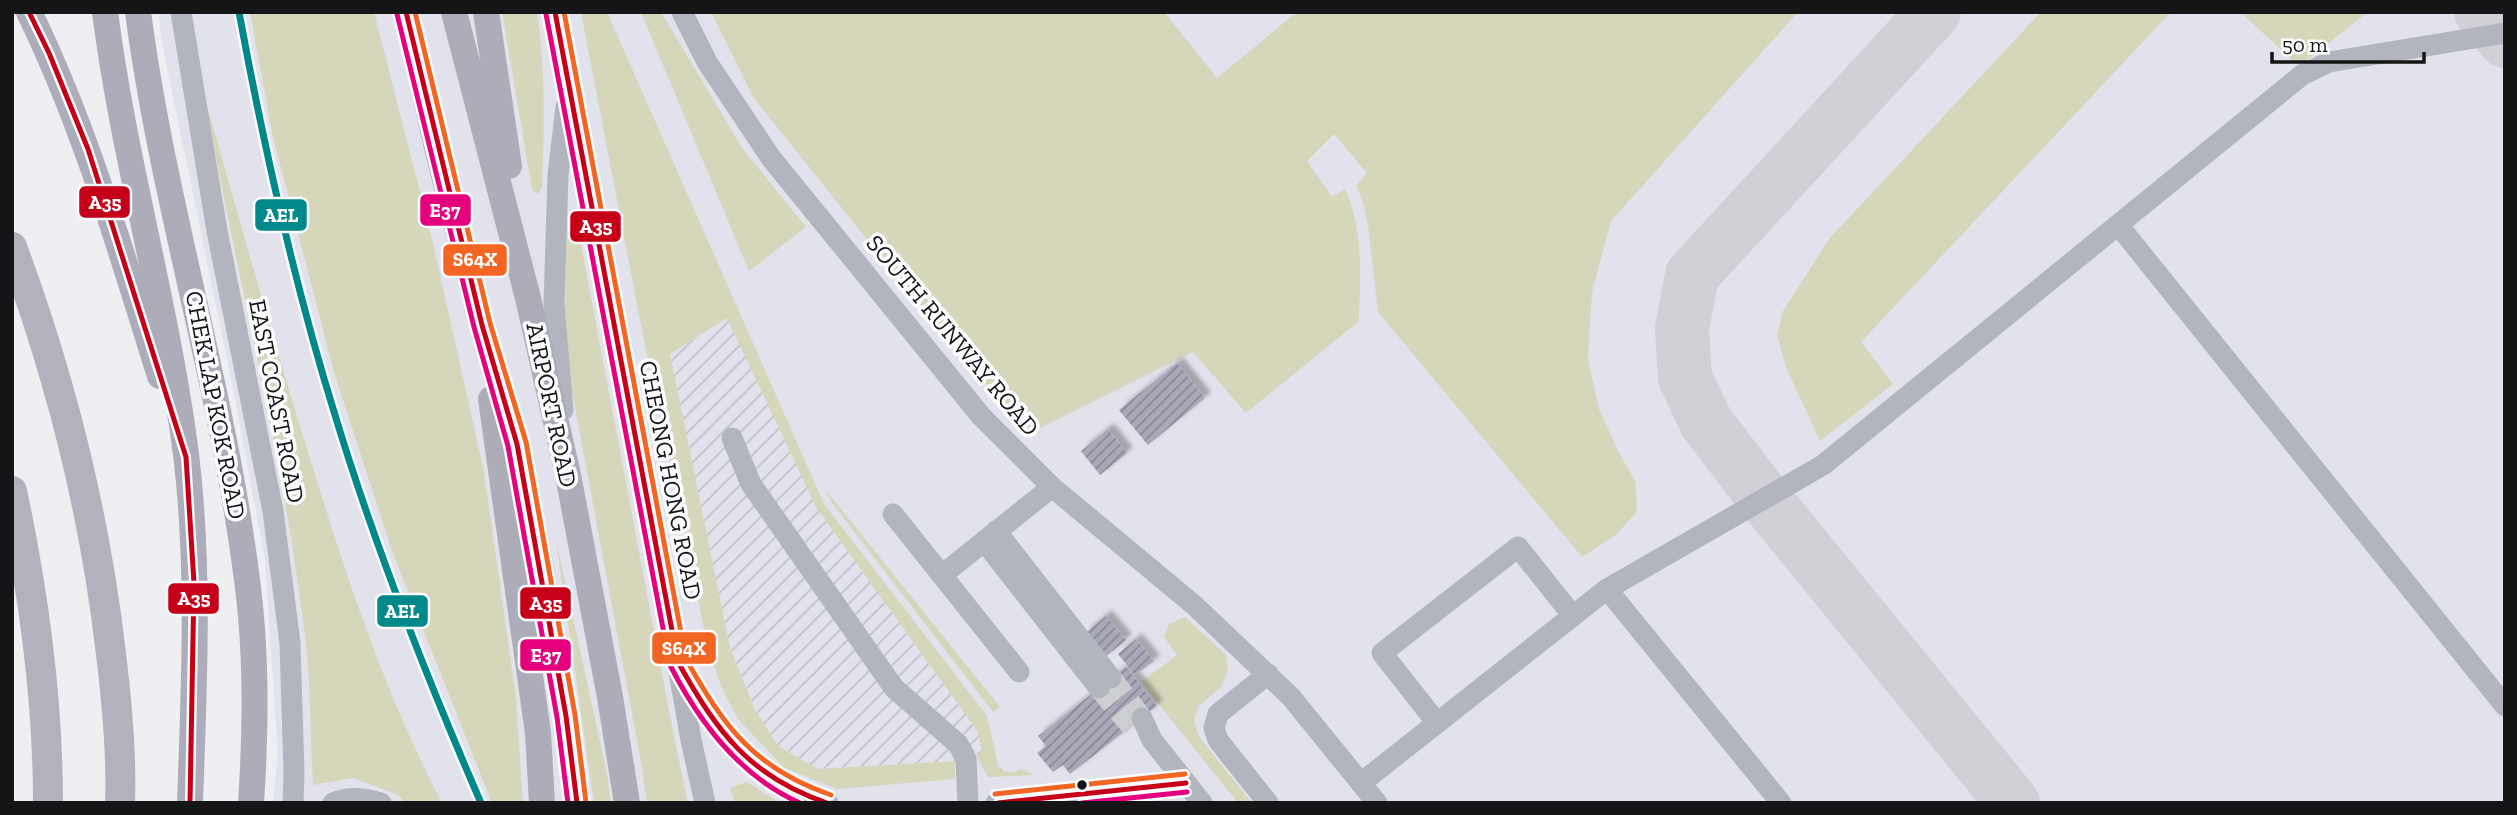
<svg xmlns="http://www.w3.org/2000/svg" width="2517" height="815" font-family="'Zilla Slab',serif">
  <defs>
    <pattern id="industrial-furrows" width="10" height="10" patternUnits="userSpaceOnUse" patternTransform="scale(1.75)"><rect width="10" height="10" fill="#e1e2eb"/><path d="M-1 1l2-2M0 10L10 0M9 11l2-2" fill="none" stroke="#c0c1c9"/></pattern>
    <pattern id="building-hatch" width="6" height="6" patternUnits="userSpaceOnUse" patternTransform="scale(1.75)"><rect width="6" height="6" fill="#a8a8b9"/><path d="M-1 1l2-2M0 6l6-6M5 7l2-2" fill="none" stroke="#888895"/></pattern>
    <filter id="shadow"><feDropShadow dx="6" dy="-6" stdDeviation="2" flood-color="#0004"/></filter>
  </defs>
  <rect width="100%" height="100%" fill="#eeeff3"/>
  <polygon fill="#e1e2eb" points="159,12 2505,12 2505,803 273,803 278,755 265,560 232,384 161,38"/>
  <polygon fill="url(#industrial-furrows)" points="728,318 816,507 978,732 982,753 955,761 818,769 778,746 755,710 730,648 670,354"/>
  <g fill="#d6d6bb">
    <polygon points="250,12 374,12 433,243 484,472 516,698 523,803 492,803 392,551 334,372 273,137"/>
    <path d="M502,12h35c9,59 7,117 5,176l-4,6 -6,-4z"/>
    <polygon points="581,12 607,12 824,504 987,716 998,765 1005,772 1015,772 1021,769 1034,775 988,777 976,755 982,753 978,732 816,507 727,318 670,354 730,648 755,710 778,746 818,769 955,761 955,779 837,789 783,767 738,719 721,686 708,648 640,320"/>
    <polygon points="641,12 661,12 742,148 806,227 749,271"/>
    <path d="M711,12h453l53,66 80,-66h501l-187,209 -19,71 -4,67 11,50 19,42 17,30 2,30 -20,23 -35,23 -204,-245 -10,-87 -6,-26 -6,-13 11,-13 -33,-39 -27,27 25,36 13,-8c19,41 15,88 14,132l-113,92 -53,-61 -165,82 -115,-137 -160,-200z"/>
    <polygon points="2041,12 2171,12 1861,342 1893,384 1820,441 1786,367 1777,335 1783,311 1830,238"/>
    <polygon points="2240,12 2368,12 2299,66"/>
    <path d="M205,98c36,128 72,256 112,383 34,110 71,219 125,322h-36l-8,-8 -45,-17 -40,7c-3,-49 -2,-100 -8,-149 -22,-181 -68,-359 -100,-538z"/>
    <polygon points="576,218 674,737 688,803 647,803 641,762 572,391 565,312 567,220"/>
    <polygon points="825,489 1000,707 993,712 832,503"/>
    <polygon points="556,540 607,774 611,803 594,803"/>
    <polygon points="1185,617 1226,655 1228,671 1221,687 1199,706 1194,720 1199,737 1252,803 1238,803 1141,682 1177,655 1164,637 1169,624"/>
    <polygon points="747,782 780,803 735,803 730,788"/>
  </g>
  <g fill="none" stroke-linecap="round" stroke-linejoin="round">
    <g stroke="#d0d0d6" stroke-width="54">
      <polyline points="1934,12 1692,275 1682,328 1685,378 1706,422 1764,498 2013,803"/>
      <polyline points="2481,12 2505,41"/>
    </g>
  </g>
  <g fill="url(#building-hatch)" filter="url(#shadow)">
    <polygon points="1177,363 1205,398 1148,445 1119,410"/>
    <polygon points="1108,429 1127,453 1100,475 1081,451"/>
    <polygon points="1106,616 1126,640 1104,658 1085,633"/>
    <polygon points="1136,639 1154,661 1135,675 1118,654"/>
    <polygon points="1126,667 1157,706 1070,774 1063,765 1053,772 1037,753 1046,746 1038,736"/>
  </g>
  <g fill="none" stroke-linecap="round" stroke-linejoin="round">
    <g stroke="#cdced2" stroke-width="21" stroke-dasharray="21 10" stroke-linecap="butt">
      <polyline points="1111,678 1142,718"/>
      <polyline points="1099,688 1132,727"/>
    </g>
    <g stroke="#b2b4be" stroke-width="21">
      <polyline points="181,12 217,231 273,511 290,643 294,773 293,803"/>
      <polyline points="555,12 649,501 691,740 705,803"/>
      <polyline points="682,12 707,62 771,158 981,416 1052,487 1194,605 1291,697 1377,803"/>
      <polyline points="2119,226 2505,706"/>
      <polyline points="563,410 554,304 558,175 566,107"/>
      <polyline points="732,438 751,484 894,688 958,744 966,759 968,803"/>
      <polyline points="893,514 1019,672"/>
      <polyline points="996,531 1111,678"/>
      <polyline points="984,541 1099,688"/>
      <polyline points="942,575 1052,487"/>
      <polyline points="1607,589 1781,803"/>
      <path d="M684,672c33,62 74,112 144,131"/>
      <polyline points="1268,674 1218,714 1214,728 1218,740 1268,803"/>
      <polyline points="1142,718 1152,740 1202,803"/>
      <polyline points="1437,723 1382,653 1518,547 1573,616"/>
      <polyline points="1361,783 1607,589 1823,465 2302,75 2329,62 2505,33"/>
      <path d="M333,803c17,-7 31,-5 48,0"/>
      <polyline points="996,803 1186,783"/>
    </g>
    <g stroke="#acadb8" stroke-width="26">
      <path d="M29,12c57,117 92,240 131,364"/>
      <path d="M105,12c19,149 62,293 81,442 14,116 8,233 4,349"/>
      <path d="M138,12c25,191 85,377 109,568 10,74 9,149 4,223"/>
      <polyline points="406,12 437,147 482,325 517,444 541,569 566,716 577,803"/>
      <polyline points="454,12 528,298 568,475 610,697 627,803"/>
      <polyline points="486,12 509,166"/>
      <polyline points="491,399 538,733 542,803"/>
    </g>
    <g stroke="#b2b2bc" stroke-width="30">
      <path d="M12,247c49,132 83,267 99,407 6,49 11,99 9,149"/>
      <path d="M12,491c22,104 36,206 36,312"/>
    </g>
    <g stroke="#fbfcfe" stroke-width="10">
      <g id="bus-1">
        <polyline points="29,12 49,53 88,149 186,457 194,583 190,803"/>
        <polyline points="406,12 482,325 517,444 566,716 577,803"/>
        <path d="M555,12l123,650c39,70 71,114 149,141"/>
        <polyline points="998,803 1186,783"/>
      </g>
    </g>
    <g stroke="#fbfcfe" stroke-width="10">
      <g id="bus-2">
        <polyline points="397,14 474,327 508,446 557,717 568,803"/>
        <path d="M546,14l124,651c29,57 69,111 130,138"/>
        <polyline points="1082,803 1187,792"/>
      </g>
    </g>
    <g stroke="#fbfcfe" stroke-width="10">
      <g id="bus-3">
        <polyline points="415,12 490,323 526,442 575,715 586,802"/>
        <path d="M564,12l122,647c38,68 69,110 145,136"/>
        <polyline points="995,794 1185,774"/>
      </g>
    </g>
    <use href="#bus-1" stroke="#c70019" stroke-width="5"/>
    <use href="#bus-2" stroke="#e5007d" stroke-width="5"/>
    <use href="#bus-3" stroke="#f26522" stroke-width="5"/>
    <g stroke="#fbfcfe" stroke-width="12">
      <path id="metro-1" d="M239,12c25,136 55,271 96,403 40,132 91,261 146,388"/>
    </g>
    <use href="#metro-1" stroke="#00888a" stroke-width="7"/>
  </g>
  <circle fill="#151517" stroke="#fbfcfe" stroke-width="2.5" cx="1082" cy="785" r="6"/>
  <g text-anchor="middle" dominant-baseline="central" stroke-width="7" stroke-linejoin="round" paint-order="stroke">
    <g font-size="24" fill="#151517" stroke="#fbfcfe">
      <text transform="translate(953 335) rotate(50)">SOUTH RUNWAY ROAD</text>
      <text transform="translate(277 401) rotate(79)">EAST COAST ROAD</text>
      <text transform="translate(216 405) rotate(79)">CHEK LAP KOK ROAD</text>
      <text transform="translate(552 405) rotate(78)">AIRPORT ROAD</text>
      <text transform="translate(671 480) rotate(79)">CHEONG HONG ROAD</text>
    </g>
  </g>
  <g stroke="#fbfcfe" stroke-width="2.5">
    <rect x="78" y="185" width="53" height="34" rx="7" fill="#c70019"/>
    <rect x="419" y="193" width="53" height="34" rx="7" fill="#e5007d"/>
    <rect x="254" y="198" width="54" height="34" rx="7" fill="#00888a"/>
    <rect x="569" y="210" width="53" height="33" rx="7" fill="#c70019"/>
    <rect x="442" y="243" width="66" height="34" rx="7" fill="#f26522"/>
    <rect x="167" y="582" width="53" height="33" rx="7" fill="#c70019"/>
    <rect x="519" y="586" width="53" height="34" rx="7" fill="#c70019"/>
    <rect x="376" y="594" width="53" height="34" rx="7" fill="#00888a"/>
    <rect x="651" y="631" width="66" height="34" rx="7" fill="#f26522"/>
    <rect x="519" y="638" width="53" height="34" rx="7" fill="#e5007d"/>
  </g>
  <g font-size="19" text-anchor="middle" font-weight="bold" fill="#fff">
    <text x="105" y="209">A35</text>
    <text x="445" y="217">E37</text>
    <text x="281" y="222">AEL</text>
    <text x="596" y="233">A35</text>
    <text x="475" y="266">S64X</text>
    <text x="194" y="605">A35</text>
    <text x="546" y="610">A35</text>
    <text x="402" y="618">AEL</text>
    <text x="684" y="655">S64X</text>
    <text x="546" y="662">E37</text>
  </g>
  <rect width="2517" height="815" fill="none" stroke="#151517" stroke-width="28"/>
  <path d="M2272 52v10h152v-10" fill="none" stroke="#151517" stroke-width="3.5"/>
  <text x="2282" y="52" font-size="21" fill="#151517" stroke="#fbfcfe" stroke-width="5" paint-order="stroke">50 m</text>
</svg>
